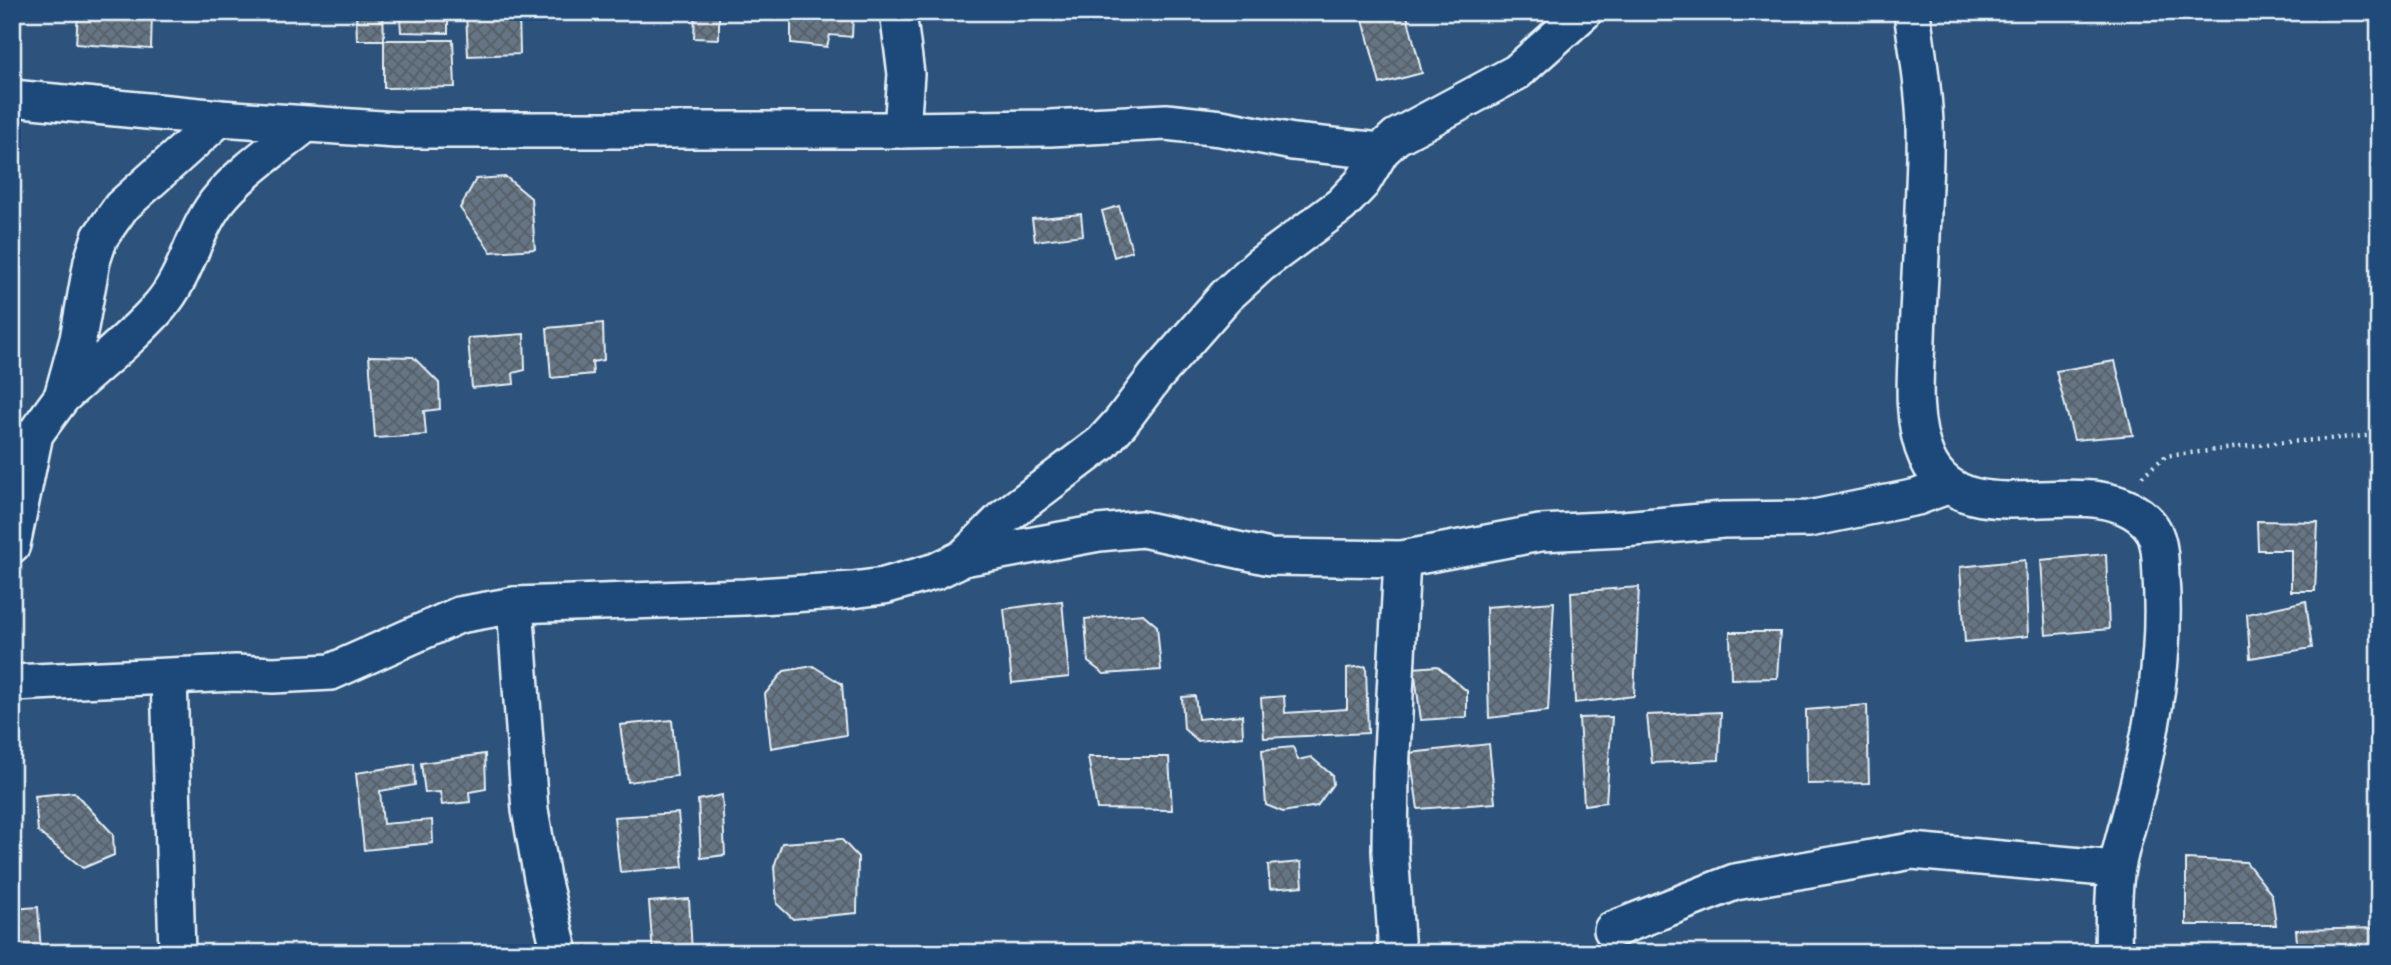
<svg xmlns="http://www.w3.org/2000/svg" width="2391" height="965" font-family="Delius,sans-serif">
  <defs>
    <pattern id="building-cross-hatch" width="8" height="8" patternUnits="userSpaceOnUse" patternTransform="scale(1.75)"><rect width="8" height="8" fill="#657584"/><path d="M0 0l8 8M0 8l8-8" fill="none" stroke="#565e67"/></pattern>
  </defs>
  <rect width="100%" height="100%" fill="#2d537c"/>
  <filter id="ink" filterUnits="userSpaceOnUse"><feTurbulence type="fractalNoise" baseFrequency=".0143" numOctaves="2"/><feDisplacementMap in="SourceGraphic" scale="14" xChannelSelector="R" yChannelSelector="G"/><feConvolveMatrix kernelMatrix="1 2 1 2 8 2 1 2 1" color-interpolation-filters="sRGB"/></filter>
  <g filter="url(#ink)">
    <g fill="url(#building-cross-hatch)" stroke="#e8f1f8" stroke-width="2">
      <polygon points="78,12 152,12 151,49 76,44"/>
      <polygon points="356,12 383,12 384,40 357,40"/>
      <polygon points="383,12 448,12 448,33 401,32 400,18 383,17"/>
      <polygon points="466,12 519,12 520,54 468,56"/>
      <polygon points="695,12 719,12 719,39 694,38"/>
      <polygon points="773,12 853,12 852,37 830,35 827,47 791,43 791,15 773,14"/>
      <polygon points="1361,12 1406,12 1422,73 1380,84"/>
      <polygon points="384,40 453,40 455,87 384,88"/>
      <polygon points="506,177 531,198 535,249 491,252 460,208 476,179"/>
      <polygon points="1119,206 1132,251 1114,257 1102,211"/>
      <polygon points="1081,214 1083,235 1035,241 1032,219"/>
      <polygon points="603,323 604,360 592,362 593,374 551,378 547,328"/>
      <polygon points="524,334 525,370 513,373 514,384 472,388 468,338"/>
      <polygon points="369,356 413,357 439,383 440,409 424,411 426,435 375,438"/>
      <polygon points="2115,361 2133,435 2074,440 2056,371"/>
      <polygon points="2257,521 2318,522 2315,591 2291,591 2291,550 2258,550"/>
      <polygon points="2106,554 2109,629 2046,635 2041,560"/>
      <polygon points="2025,560 2028,636 1965,642 1960,567"/>
      <polygon points="1639,587 1634,696 1575,703 1571,592"/>
      <polygon points="1062,601 1069,677 1012,683 1004,609"/>
      <polygon points="2306,601 2312,648 2250,658 2247,614"/>
      <polygon points="1554,602 1548,711 1489,718 1486,607"/>
      <polygon points="1143,614 1157,626 1161,670 1104,674 1088,662 1085,619"/>
      <polygon points="1730,632 1780,632 1777,678 1731,679"/>
      <polygon points="813,666 842,684 846,735 771,748 765,694 784,671"/>
      <polygon points="1366,666 1368,733 1264,738 1261,698 1284,696 1285,713 1347,709 1347,668"/>
      <polygon points="1437,666 1467,691 1467,717 1421,720 1414,668"/>
      <polygon points="1195,696 1198,719 1242,715 1243,736 1198,741 1184,729 1182,697"/>
      <polygon points="1867,705 1869,783 1807,784 1806,710"/>
      <polygon points="1721,712 1719,760 1652,763 1647,715"/>
      <polygon points="1612,717 1606,802 1584,805 1579,718"/>
      <polygon points="672,720 677,776 628,782 620,725"/>
      <polygon points="1489,744 1495,803 1418,809 1410,753"/>
      <polygon points="1293,747 1298,760 1311,757 1332,775 1333,784 1317,806 1283,812 1266,805 1262,750"/>
      <polygon points="485,754 486,789 469,792 470,802 442,805 440,792 425,793 421,763"/>
      <polygon points="1088,757 1169,757 1172,810 1097,809"/>
      <polygon points="414,764 415,785 380,791 383,824 432,820 433,843 364,850 356,773"/>
      <polygon points="74,792 113,834 114,855 83,868 38,832 35,796"/>
      <polygon points="722,795 725,855 701,858 698,800"/>
      <polygon points="678,813 683,867 620,872 614,817"/>
      <polygon points="841,839 858,857 857,913 793,919 777,904 774,867 782,843"/>
      <polygon points="2186,859 2246,862 2272,895 2276,925 2186,925"/>
      <polygon points="1301,862 1303,886 1270,889 1268,865"/>
      <polygon points="689,899 692,953 653,953 649,902"/>
      <polygon points="38,907 41,953 12,953 12,909"/>
      <polygon points="2379,928 2379,953 2298,953 2296,930"/>
      <polygon points="431,945 431,953 374,953 374,952"/>
    </g>
    <g fill="none" stroke-linecap="round" stroke-linejoin="round">
      <g stroke="#e8f1f8" stroke-width="40">
        <g id="street">
          <polyline points="898,12 906,74 902,130"/>
          <path d="M1912,12c5,37 12,76 13,113 1,28 -1,57 -2,85 -1,44 -5,87 -6,131 -2,37 -6,82 10,117 38,84 166,5 221,65 13,14 12,37 13,54 5,70 -6,141 -23,208 -6,28 -16,55 -21,83 -5,27 -3,57 -4,85"/>
          <polyline points="12,98 220,118 396,130 902,130 1050,128 1166,122 1221,128 1293,142 1381,151"/>
          <path d="M62,397c33,-30 69,-58 98,-91 27,-31 32,-71 56,-103 24,-31 59,-54 89,-78"/>
          <polyline points="12,545 35,434 62,397 78,339 92,261 100,237 121,207 220,118"/>
          <polyline points="963,558 1099,533 1142,529 1270,557 1402,559 1540,533 1623,529 1723,520 1809,519 1917,497 1947,486"/>
          <polyline points="515,605 530,810 542,878 560,953"/>
          <polyline points="169,677 177,953"/>
          <polyline points="12,683 236,673 273,675 331,672 459,615 515,605 745,597 852,590 884,586 936,571 963,558 1003,518 1102,443 1121,422 1155,377 1226,296 1260,265 1341,205 1362,183 1381,151 1396,137 1517,72 1584,12"/>
          <polyline points="1612,930 1735,882 1912,851 2116,869"/>
          <polyline points="1397,953 1390,851 1391,772 1402,559"/>
        </g>
      </g>
      <polyline stroke="#e8f1f8" stroke-width="4.5" stroke-dasharray="2 5" stroke-linecap="butt" points="2142,476 2166,456 2275,443 2379,435"/>
      <use href="#street" stroke="#1f4a7a" stroke-width="35"/>
    </g>
  </g>
  <rect width="2391" height="965" fill="none" stroke="#1f4a7a" stroke-width="42"/>
  <rect x="21" y="21" width="2349" height="923" fill="none" stroke="#e8f1f8" stroke-width="2.5" filter="url(#ink)"/>
</svg>
